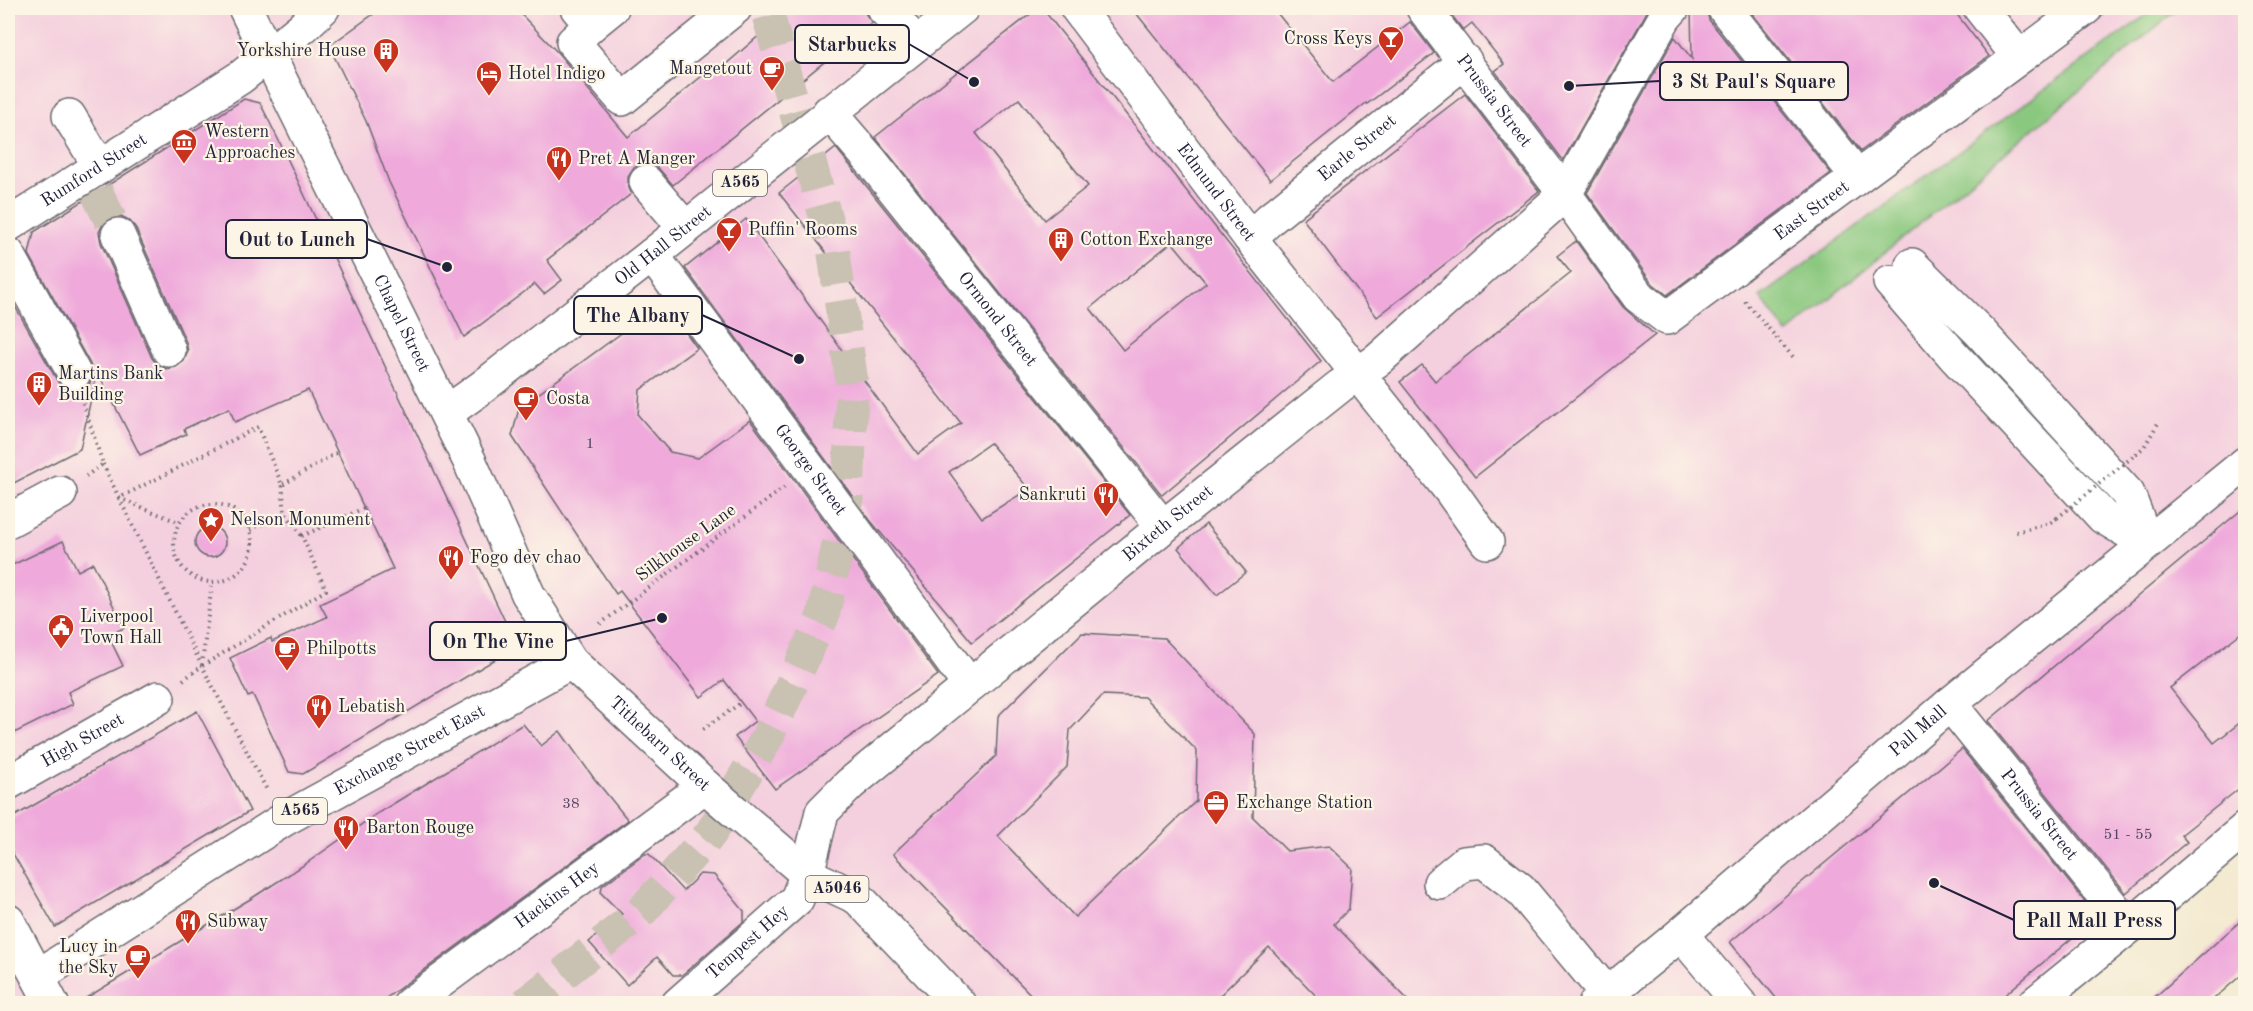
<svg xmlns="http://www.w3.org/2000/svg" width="2253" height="1011" font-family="'Old Standard TT',serif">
  <rect width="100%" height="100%" fill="#fcf5e5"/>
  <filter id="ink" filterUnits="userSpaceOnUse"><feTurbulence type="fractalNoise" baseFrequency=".0167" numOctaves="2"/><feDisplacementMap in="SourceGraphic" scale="12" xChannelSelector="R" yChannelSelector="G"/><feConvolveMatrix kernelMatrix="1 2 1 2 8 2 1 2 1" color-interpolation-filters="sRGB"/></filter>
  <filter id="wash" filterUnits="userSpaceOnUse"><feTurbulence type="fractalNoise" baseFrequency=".008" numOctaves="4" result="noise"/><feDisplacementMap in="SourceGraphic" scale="24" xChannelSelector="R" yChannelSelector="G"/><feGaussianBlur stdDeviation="1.35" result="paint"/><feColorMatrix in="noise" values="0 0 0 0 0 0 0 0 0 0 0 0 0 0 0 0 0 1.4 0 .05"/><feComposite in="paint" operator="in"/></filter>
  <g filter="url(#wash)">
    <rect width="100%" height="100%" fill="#f3e9cf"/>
    <polygon fill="#f4cfde" points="8,8 2245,8 2245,839 2048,1003 8,1003"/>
    <polygon fill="#8ac87f" stroke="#56755d" stroke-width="1.5" points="2156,8 2179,8 1787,334 1760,297"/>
    <g id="blocks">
      <g fill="#efaadb" fill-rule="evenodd">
        <polygon points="382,8 515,8 558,53 628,137 713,67 718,71 791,8 865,8 865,13 872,23 673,185 660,170 653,165 643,164 634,167 628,176 628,185 631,194 547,260 562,280 544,294 535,284 464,337 389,182 366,121 329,46"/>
        <path d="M1038,8h4l279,353 -159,134 -287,-358zM1019,99l69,87 -43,34 -69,-87zM1172,242l34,41 -83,67 -33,-42z"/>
        <polygon points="1132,8 1273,8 1333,82 1410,22 1434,53 1367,104 1366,103 1270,180"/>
        <polygon points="1446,8 1649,8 1563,160 1495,71 1504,64 1472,23 1463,30"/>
        <polygon points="1691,8 1706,8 1709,20 1831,173 1667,295 1652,283 1587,193 1675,37 1692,59"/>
        <polygon points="1748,8 1952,8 1989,56 1861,151"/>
        <polygon points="1465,94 1539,191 1377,317 1303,219"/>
        <path d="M244,99l16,4 20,40 231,491 -5,19 -203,121 -14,-2 -36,-77 -5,2 -18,-39 41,-20 1,4 55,-25 -7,-13 73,-35 -85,-179 -73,32 -6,-14 -45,21 2,5 -46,21 -43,-84 -17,78 -72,37v-192l50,88 6,7 9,3 10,-2 7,-7 3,-9 -3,-10 -61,-110 5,-22zM121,216l8,4 6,7 51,115 2,9 -4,10 -8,6 -10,2 -8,-4 -6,-7 -51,-115 -2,-11 4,-8 8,-6z"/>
        <path d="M836,148l294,367 -158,127 -102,-122 -185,-252 61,-49 172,235 43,-31 -182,-230zM990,443l39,46 -47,29 -33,-46z"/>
        <polygon points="1576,241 1623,307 1655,335 1475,477 1400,382 1422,365 1435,381 1571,273 1557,256"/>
        <polygon points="664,302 697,348 640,390 638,415 670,452 698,458 750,420 938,675 775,789 735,737 755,721 724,680 701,697 620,591 616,594 512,436 519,408"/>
        <polygon points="2246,506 2246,629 2170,688 2214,743 2246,718 2246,783 2181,835 2187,842 2126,893 1988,721"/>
        <polygon points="1206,524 1246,572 1217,595 1178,548"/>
        <circle cx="210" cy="542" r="15"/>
        <polygon points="63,541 78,571 93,563 124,628 108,635 123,666 68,692 73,704 8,736 8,567"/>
        <path d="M1082,633l82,5 91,96 -2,83 34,34 42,-5 23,22 -3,41 -15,15 78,80h-88l-55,-57 -58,57h-171l-147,-150 103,-98 2,-40zM1103,695l41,2 53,54 -1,50 -121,116 -77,-81 69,-69 3,-37z"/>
        <polygon points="197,711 250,811 55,927 8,845 8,820"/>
        <polygon points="523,724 541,746 560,731 593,777 628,820 378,1004 76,1004 252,898 304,865 375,815"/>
        <polygon points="1962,749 2097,917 1994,1004 1781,1004 1730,942"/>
        <polygon points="645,854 649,854 683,891 700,874 714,875 744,911 744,921 682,975 673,975 657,957 627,985 589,942 622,914 601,893 602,886"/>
        <polygon points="2246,916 2246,971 2208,1004 2147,1004"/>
      </g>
    </g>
  </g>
  <g filter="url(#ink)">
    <use href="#blocks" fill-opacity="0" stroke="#6b686f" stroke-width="1.5"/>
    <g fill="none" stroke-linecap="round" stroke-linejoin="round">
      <polyline stroke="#c9c1b1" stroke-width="33" stroke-dasharray="33 16" stroke-linecap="butt" points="96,191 118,235"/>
      <polyline stroke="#c9c1b1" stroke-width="33" stroke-dasharray="33 16" stroke-linecap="butt" points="525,1004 641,912 711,833 767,738 823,616 848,499 852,383 832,240 766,8"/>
      <g stroke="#6b686f" stroke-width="36">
        <g id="minor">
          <polyline points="577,8 591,25 612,8"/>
          <polyline points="883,8 917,43"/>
          <path id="s1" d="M1077,8l173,230 200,252 37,52"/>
          <path id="s2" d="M1423,8l142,186 73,102 29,22 419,-310"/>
          <polyline points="1724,8 1857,176"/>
          <polyline points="1980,8 2018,56"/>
          <polyline points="591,25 573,42 622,99 735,8"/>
          <path id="s3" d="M829,112l43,50 291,365"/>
          <polyline points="69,116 100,167"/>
          <polyline points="646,182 685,228"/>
          <path id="s4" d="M8,225l233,-148 62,-50 20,-19"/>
          <polyline points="118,235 169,350"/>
          <path id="s5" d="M1250,238l20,-19 195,-158"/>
          <polyline points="8,254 74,373"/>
          <path id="s6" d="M652,255l317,430"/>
          <polyline points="1912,265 1980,332 2128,494 2147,543"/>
          <polyline points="1890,282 1953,355 2103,517 2147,543"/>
          <polyline points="8,521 60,493"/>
          <path id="s7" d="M1950,704l179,223"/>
          <path id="s8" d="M8,783l150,-85"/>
          <polyline points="1440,883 1464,863 1484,861 1520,889 1607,994"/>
          <polyline points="1681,934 1740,1004"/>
          <path id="s9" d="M410,1004l295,-218"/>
          <path id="s10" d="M678,1004l119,-105 10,-25 15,-62 28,-28 313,-257 177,-141 38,-26 187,-166 100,-177 8,-9"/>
          <polyline points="2034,1004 2129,927 2246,828"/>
        </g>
      </g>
      <g stroke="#6b686f" stroke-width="36">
        <g id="major">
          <path id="s11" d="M245,8l224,452 59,134 43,68 134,124 102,88 51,24 101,106"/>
          <path id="s12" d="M446,413l35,-25 171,-133 310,-247"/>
          <polyline points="8,921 52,1004"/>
          <path id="s13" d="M38,976l245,-156 288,-158"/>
          <path id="s14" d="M1595,1004l86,-70 269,-230 296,-241"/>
        </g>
      </g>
      <g stroke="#6b686f" stroke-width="4" stroke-dasharray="1.5 4.5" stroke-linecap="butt">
        <polyline points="1745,301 1793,357"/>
        <polyline points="83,403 103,464 86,476"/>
        <polyline points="2136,454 2144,447 2160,420"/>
        <polyline points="103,464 119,498 258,427 282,485 338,452"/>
        <polyline points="282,485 285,513 302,536"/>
        <polyline points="119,498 202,666 268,792"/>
        <polyline points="119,498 178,522"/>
        <circle cx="213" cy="543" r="39"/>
        <polyline points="250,530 285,513"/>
        <polyline points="2016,532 2050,523 2057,518"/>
        <polyline points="600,624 785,487"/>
        <polyline points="202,665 212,583"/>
        <polyline points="183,680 202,666 326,590 302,536 364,508"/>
        <polyline points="703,729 741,703"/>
      </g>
      <use href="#minor" stroke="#fff" stroke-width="33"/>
      <use href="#major" stroke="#fff" stroke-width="33"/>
      <polyline stroke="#6b686f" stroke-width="4" stroke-dasharray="1.5 4.5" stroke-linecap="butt" points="2057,518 2136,454"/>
    </g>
  </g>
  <defs>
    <g id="bar-pin" transform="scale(1.35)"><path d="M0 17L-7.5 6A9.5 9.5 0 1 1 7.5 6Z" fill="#c8321e" stroke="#fcf5e5"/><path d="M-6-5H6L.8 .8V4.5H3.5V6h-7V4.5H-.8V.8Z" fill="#fff"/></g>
    <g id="building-pin" transform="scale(1.35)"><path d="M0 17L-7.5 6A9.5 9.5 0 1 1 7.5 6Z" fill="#c8321e" stroke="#fcf5e5"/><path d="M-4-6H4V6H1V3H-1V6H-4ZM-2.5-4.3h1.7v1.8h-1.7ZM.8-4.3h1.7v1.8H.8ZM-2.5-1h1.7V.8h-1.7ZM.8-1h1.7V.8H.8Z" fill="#fff"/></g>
    <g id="cafe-pin" transform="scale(1.35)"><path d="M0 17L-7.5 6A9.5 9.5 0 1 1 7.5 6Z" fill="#c8321e" stroke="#fcf5e5"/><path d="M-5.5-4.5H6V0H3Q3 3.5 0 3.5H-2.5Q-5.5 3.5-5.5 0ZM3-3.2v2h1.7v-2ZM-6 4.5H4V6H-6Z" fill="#fff"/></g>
    <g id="hotel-pin" transform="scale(1.35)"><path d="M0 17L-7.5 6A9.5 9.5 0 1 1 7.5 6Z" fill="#c8321e" stroke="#fcf5e5"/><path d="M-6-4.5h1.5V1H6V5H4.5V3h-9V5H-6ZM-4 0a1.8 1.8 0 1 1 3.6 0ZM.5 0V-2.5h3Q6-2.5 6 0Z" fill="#fff"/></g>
    <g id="museum-pin" transform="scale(1.35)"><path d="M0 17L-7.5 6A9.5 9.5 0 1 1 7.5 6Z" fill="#c8321e" stroke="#fcf5e5"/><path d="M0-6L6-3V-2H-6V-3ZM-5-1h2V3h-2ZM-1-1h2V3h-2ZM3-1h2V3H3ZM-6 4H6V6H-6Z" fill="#fff"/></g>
    <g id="restaurant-pin" transform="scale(1.35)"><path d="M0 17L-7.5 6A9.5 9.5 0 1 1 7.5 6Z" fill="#c8321e" stroke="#fcf5e5"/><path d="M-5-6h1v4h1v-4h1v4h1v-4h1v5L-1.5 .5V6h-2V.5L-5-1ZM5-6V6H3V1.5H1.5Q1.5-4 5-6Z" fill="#fff"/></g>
    <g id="sight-pin" transform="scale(1.35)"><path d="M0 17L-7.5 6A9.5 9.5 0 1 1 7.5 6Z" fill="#c8321e" stroke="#fcf5e5"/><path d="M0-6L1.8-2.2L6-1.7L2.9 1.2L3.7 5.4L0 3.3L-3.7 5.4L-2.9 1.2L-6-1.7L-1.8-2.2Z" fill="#fff"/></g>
    <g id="civic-pin" transform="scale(1.35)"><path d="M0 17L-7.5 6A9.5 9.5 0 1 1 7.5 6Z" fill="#c8321e" stroke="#fcf5e5"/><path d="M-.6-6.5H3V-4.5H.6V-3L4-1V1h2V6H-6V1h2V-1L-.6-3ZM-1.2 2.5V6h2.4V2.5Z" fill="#fff"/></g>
    <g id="office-pin" transform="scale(1.35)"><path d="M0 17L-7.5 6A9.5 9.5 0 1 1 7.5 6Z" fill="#c8321e" stroke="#fcf5e5"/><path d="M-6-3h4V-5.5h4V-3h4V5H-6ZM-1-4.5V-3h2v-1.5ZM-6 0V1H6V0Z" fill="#fff"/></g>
  </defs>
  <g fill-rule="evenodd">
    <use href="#bar-pin" x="1391" y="39"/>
    <use href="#building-pin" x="386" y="51"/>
    <use href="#cafe-pin" x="772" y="69"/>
    <use href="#hotel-pin" x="489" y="74"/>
    <use href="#museum-pin" x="184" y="142"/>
    <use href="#restaurant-pin" x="559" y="159"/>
    <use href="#bar-pin" x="729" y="230"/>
    <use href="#building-pin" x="1061" y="240"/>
    <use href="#building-pin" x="39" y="384"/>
    <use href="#cafe-pin" x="526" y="399"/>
    <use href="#restaurant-pin" x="1106" y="495"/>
    <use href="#sight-pin" x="211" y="520"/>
    <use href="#restaurant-pin" x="451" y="558"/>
    <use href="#civic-pin" x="61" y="627"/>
    <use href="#cafe-pin" x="287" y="649"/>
    <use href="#restaurant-pin" x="319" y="707"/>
    <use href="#office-pin" x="1216" y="803"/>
    <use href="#restaurant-pin" x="346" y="828"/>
    <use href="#restaurant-pin" x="188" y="922"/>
    <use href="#cafe-pin" x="138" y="957"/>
  </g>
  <g text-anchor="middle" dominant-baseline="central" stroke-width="4.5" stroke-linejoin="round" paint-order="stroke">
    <g font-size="15" fill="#554463">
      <text x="590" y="444">1</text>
      <text x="571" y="804">38</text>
      <text x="2128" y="835">51 - 55</text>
    </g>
    <g fill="#fcf5e5" stroke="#63616e" stroke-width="1.5">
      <rect x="713" y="170" width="54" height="26" rx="4.5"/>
      <rect x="273" y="798" width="54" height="26" rx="4.5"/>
      <rect x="805.5" y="876" width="63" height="26" rx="4.5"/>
    </g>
    <g font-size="16" font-weight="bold" fill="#22223b">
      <text x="740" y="183">A565</text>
      <text x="300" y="811">A565</text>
      <text x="837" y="889">A5046</text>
    </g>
    <g font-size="18" fill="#22223b" stroke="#fcf5e5" text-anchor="start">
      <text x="1372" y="39" text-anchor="end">Cross Keys</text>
      <text x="366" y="51" text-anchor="end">Yorkshire House</text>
      <text x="752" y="69" text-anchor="end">Mangetout</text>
      <text x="508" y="74">Hotel Indigo</text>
      <text x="204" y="132">Western<tspan x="204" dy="21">Approaches</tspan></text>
      <text x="578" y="159">Pret A Manger</text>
      <text x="748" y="230">Puffin' Rooms</text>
      <text x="1080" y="240">Cotton Exchange</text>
      <text x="58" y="374">Martins Bank<tspan x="58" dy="21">Building</tspan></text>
      <text x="546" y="399">Costa</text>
      <text x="1086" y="495" text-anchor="end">Sankruti</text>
      <text x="230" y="520">Nelson Monument</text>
      <text x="470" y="558">Fogo dev chao</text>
      <text x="80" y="617">Liverpool<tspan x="80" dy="21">Town Hall</tspan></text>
      <text x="306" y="649">Philpotts</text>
      <text x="338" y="707">Lebatish</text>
      <text x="1236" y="803">Exchange Station</text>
      <text x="366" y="828">Barton Rouge</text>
      <text x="207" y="922">Subway</text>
      <text x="118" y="947" text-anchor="end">Lucy in<tspan x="118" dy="21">the Sky</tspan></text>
    </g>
    <g font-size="18" fill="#22223b" stroke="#fcf5e5">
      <text stroke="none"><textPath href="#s2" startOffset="117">Prussia Street</textPath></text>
      <text stroke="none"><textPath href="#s5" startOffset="140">Earle Street</textPath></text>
      <text stroke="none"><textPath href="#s4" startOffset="102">Rumford Street</textPath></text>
      <text stroke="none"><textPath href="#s1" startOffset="231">Edmund Street</textPath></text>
      <text stroke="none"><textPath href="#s2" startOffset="576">East Street</textPath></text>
      <text stroke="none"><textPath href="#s12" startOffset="274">Old Hall Street</textPath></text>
      <text stroke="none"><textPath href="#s3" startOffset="267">Ormond Street</textPath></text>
      <text stroke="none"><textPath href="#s11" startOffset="352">Chapel Street</textPath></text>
      <text stroke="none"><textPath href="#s6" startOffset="267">George Street</textPath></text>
      <text stroke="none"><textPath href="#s10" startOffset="700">Bixteth Street</textPath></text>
      <text transform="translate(686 543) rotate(-36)">Silkhouse Lane</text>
      <text stroke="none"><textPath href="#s14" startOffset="423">Pall Mall</textPath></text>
      <text stroke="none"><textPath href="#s8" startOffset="86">High Street</textPath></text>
      <text stroke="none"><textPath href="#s11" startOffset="852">Tithebarn Street</textPath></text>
      <text stroke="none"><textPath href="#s13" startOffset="435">Exchange Street East</textPath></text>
      <text stroke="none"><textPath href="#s7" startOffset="142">Prussia Street</textPath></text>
      <text stroke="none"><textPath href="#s9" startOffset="183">Hackins Hey</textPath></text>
      <text stroke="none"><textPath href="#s10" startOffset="93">Tempest Hey</textPath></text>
    </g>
  </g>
  <path fill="none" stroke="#22223b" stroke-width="2" d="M974 82L909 44M1569 86L1660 81M447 267L367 239M799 359L702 315M662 618L566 641M1934 883L2014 920"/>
  <g fill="#22223b" stroke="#fcf5e5" stroke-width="2">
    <circle cx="974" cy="82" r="6"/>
    <circle cx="1569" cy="86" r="6"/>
    <circle cx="447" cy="267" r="6"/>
    <circle cx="799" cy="359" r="6"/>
    <circle cx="662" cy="618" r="6"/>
    <circle cx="1934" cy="883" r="6"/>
  </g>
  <g fill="#fcf5e5" stroke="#22223b" stroke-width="2">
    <rect x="795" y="25" width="114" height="38" rx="6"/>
    <rect x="1660" y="62" width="188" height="38" rx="6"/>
    <rect x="226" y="220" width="141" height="38" rx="6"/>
    <rect x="574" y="296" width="128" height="38" rx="6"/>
    <rect x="430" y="622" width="136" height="38" rx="6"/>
    <rect x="2014" y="901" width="161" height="38" rx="6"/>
  </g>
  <g font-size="20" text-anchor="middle" font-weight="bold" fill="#22223b">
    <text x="852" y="51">Starbucks</text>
    <text x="1754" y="88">3 St Paul's Square</text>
    <text x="297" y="246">Out to Lunch</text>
    <text x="638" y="322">The Albany</text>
    <text x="498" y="648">On The Vine</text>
    <text x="2094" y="927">Pall Mall Press</text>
  </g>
  <rect width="2253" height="1011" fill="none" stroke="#fcf5e5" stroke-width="30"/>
</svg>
